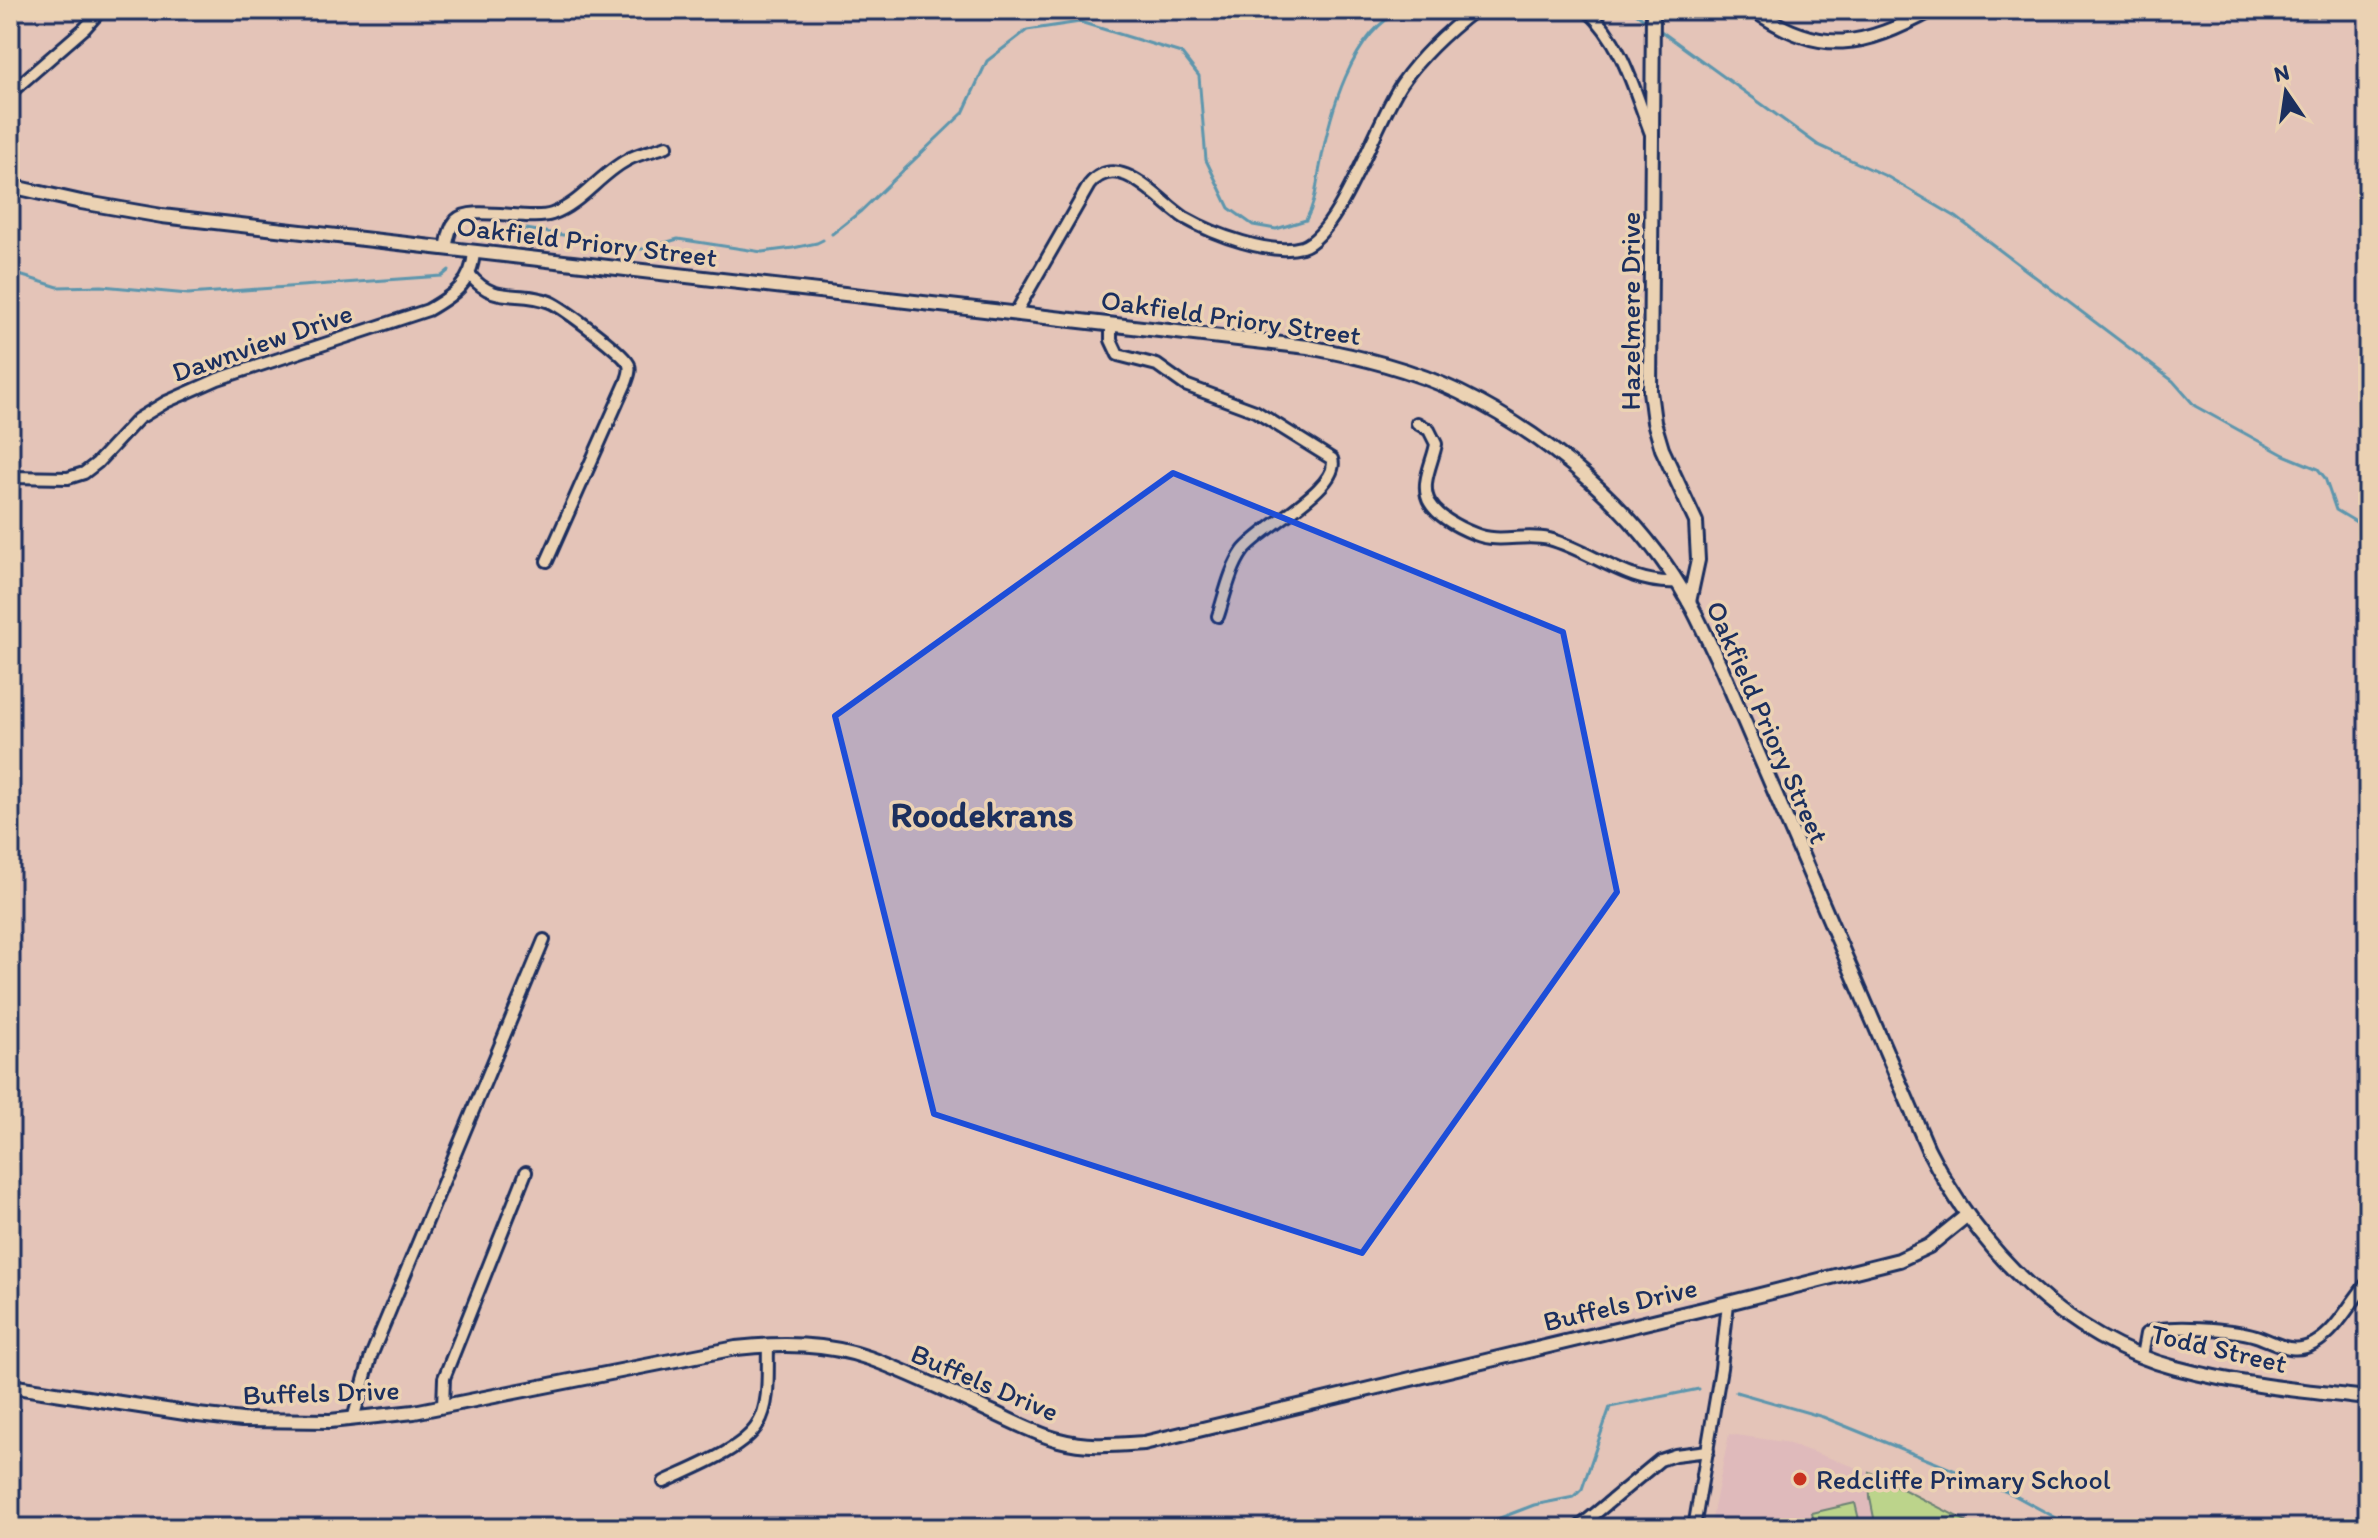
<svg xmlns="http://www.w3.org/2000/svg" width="2378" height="1538" font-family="Itim,sans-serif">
  <rect width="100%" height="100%" fill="#e4c4b8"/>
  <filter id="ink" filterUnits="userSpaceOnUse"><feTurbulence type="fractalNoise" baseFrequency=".0125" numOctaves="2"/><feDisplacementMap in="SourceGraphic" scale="16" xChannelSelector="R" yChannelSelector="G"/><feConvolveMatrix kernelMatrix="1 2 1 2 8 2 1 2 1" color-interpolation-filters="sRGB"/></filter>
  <g filter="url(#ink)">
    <polygon fill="#dfbabb" points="1729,1434 1784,1442 1869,1472 1966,1521 1974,1528 1710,1528"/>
    <g fill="#bcd48b" stroke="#6c8274" stroke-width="2">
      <polygon points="1869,1472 1966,1521 1974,1528 1876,1528 1870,1498"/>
      <polygon points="1855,1503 1861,1528 1815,1528 1812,1513"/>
    </g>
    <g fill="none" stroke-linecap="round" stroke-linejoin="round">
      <g stroke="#5d96ad" stroke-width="3">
        <polyline points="1632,10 1648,22"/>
        <polyline points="1658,29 1818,145 1888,177 1956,217 2173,381 2195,406 2284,455 2318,469 2325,478 2336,510 2368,529"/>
        <path d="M832,234l29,-23 102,-98 24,-52 40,-31 53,-8 101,31 18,23 7,84 23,48 24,17 23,4 30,-9c10,-18 10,-34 14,-53 9,-51 31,-136 83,-157"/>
        <polyline points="482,240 492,233 526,229 575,237 597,247 643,249 678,239 762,252 793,248 817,243 823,240"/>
        <polyline points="10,272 58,287 102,286 188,294 442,276 449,270"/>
        <polyline points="1736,1392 1823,1417 2012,1494 2075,1528"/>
        <polyline points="1474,1528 1534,1505 1574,1497 1582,1489 1610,1407 1699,1389"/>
      </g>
      <g stroke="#1b2f5e" stroke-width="16">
        <g id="minor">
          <path d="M1587,10c36,33 47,80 64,124"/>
          <polyline points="10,93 85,28 101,10"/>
          <path d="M446,249c2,-10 3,-21 10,-29 15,-16 73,2 96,-6 29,-10 48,-40 75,-54 12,-7 27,-9 40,-14"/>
          <path d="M470,275c25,31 49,14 80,27 12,5 77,53 79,63 2,6 -1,12 -3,18l-79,178"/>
          <path d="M1015,314l74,-129c30,-37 70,17 96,33 28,16 85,38 117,29 39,-13 74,-127 100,-164 19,-27 47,-53 73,-73"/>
          <path d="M1111,325v15l7,15 39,10 28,20 70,26 77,48c10,28 -72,69 -89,92 -13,18 -18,44 -25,65"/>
          <path d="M1417,423l12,7 7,14c-3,18 -17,41 -6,59 9,15 30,25 45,31 24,10 49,-1 74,5 44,12 79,46 127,43"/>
          <path d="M10,477l58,1 16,-5 13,-10 41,-44 28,-17 52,-23 210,-69c26,-15 44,-27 46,-58"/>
          <path d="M2142,1356l4,-22c16,-12 91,-4 110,2 21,7 37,20 59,7 22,-12 36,-42 53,-61"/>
          <polyline points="443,1407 444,1378 526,1172"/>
          <polyline points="353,1419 371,1356 544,940"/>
          <path d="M664,1482c27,-13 79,-32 94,-58 13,-21 9,-55 10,-79"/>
          <polyline points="1578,1528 1660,1460 1675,1455 1708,1451"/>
          <polyline points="1694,1528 1721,1368 1728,1303"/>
        </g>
      </g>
      <g stroke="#1b2f5e" stroke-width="18">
        <g id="tertiary">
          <polyline points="1653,10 1650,391 1654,422 1662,449 1696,522 1698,560 1689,602"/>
          <path d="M1754,10c68,47 109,37 178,0"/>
          <path d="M10,186l71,16 81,14 1146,131c52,10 103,22 151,45 92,45 180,120 230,210 12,21 21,44 32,65l207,482c50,100 136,189 248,219 63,17 127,23 192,30"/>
          <path d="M10,1386l188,29 44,5 88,1 84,-9 322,-64c45,-5 90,-5 133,10 42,15 82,35 123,54 22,10 44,22 67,28 28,8 56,5 85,3l584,-140 171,-43 30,-14 37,-30"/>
        </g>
      </g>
      <use href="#minor" stroke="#ebd2b3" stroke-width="10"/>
      <use href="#tertiary" stroke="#ebd2b3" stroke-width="12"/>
    </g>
  </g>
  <path fill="#1d4ed8" fill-opacity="0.2" stroke="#1d4ed8" stroke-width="6" stroke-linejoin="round" d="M1173,473l390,159 54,260 -255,361 -428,-139 -99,-398z"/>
  <circle fill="#c8321e" stroke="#ebd2b3" stroke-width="3" cx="1800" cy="1479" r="8"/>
  <g text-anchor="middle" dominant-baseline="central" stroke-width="7" stroke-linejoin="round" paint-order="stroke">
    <g font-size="28" fill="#1b2f5e" stroke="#ebd2b3">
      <text transform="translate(587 241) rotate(7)">Oakfield Priory Street</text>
      <text transform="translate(1630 311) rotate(-90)">Hazelmere Drive</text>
      <text transform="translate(1231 317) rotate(8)">Oakfield Priory Street</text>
      <text transform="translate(262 342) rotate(-19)">Dawnview Drive</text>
      <text transform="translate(1768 722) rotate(66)">Oakfield Priory Street</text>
      <text transform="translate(1620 1304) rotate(-13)">Buffels Drive</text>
      <text transform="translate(2219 1348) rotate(13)">Todd Street</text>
      <text transform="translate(985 1382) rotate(23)">Buffels Drive</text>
      <text transform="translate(321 1392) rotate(-2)">Buffels Drive</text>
    </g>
    <g font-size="28" fill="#1b2f5e" stroke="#ebd2b3" text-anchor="start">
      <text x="1816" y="1479">Redcliffe Primary School</text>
    </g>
    <g font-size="36" font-weight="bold" fill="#1b2f5e" stroke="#ebd2b3">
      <text x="982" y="814">Roodekrans</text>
    </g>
  </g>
  <rect width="2378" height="1538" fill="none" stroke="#ebd2b3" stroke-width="40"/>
  <rect x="20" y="20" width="2338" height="1498" fill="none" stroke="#1b2f5e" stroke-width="3" filter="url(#ink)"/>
  <g transform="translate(2286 92) rotate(347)" stroke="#ebd2b3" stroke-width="6" paint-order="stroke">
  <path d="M0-6L14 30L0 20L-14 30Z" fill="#1b2f5e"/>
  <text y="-12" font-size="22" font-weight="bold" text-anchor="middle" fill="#1b2f5e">N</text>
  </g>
</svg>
